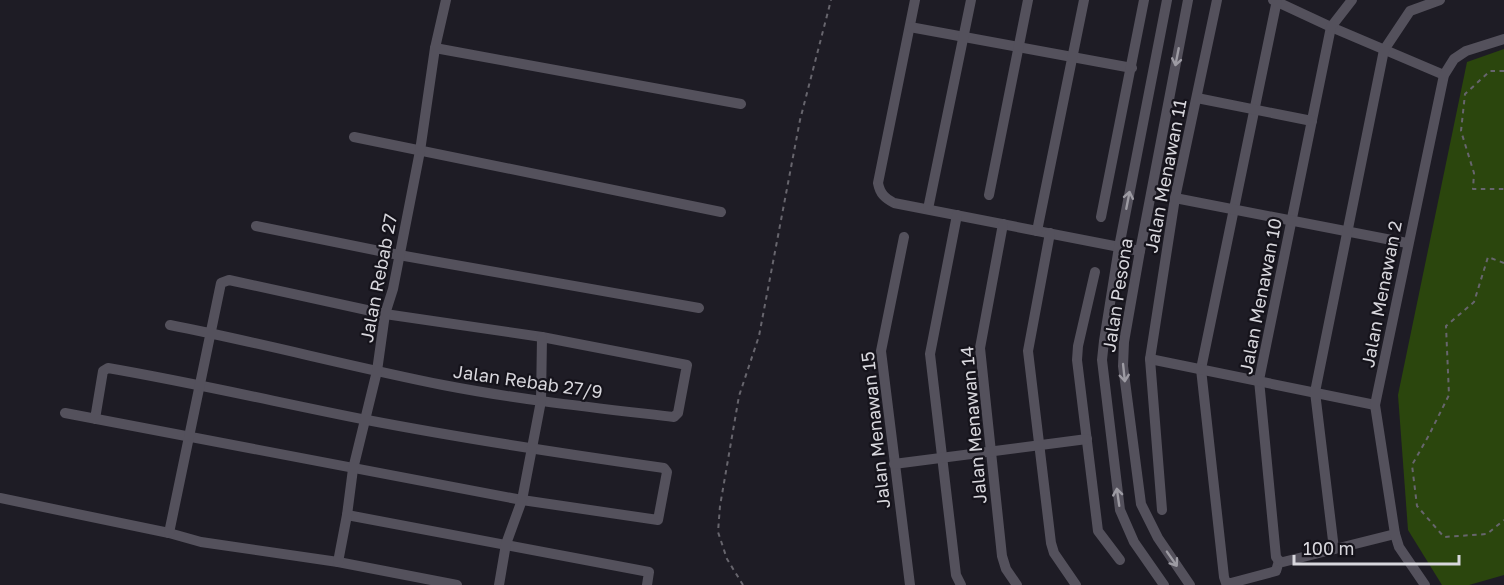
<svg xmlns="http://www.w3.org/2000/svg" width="1504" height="585" font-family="'Golos Text',sans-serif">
  <rect width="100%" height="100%" fill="#1e1c25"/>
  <polygon fill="#2b460d" points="1504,49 1504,575 1469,585 1442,585 1408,530 1398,395 1467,62"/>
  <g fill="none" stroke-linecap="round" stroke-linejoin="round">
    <g stroke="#67656d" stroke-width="2" stroke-dasharray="4.5 4.5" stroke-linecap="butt">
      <polyline points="1504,71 1490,71 1465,94 1461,131 1474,173 1473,189 1504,189"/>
      <polyline points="1504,263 1488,257 1474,302 1446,326 1449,395 1429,435 1412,465 1417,506 1444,537 1487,534 1504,520"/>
      <polyline points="743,585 727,559 718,532 720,506 739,396 759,336 800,120 831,0"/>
    </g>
    <g stroke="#54515c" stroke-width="10">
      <path d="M915,0l-37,183c2,11 7,15 16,20l246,48"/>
      <polyline points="1188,0 1140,251 1124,342 1123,366 1141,504 1158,538 1190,585"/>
      <polyline points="1273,0 1331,27 1444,75"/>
      <polyline points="1277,0 1201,369 1224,577 1226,583 1231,583 1276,571 1279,561"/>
      <polyline points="1352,0 1331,27 1259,380 1276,557 1279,561 1283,562 1395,534"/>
      <polyline points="910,27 1132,68"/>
      <polyline points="435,48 741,104"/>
      <polyline points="1197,98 1312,121"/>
      <polyline points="354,137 721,212"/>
      <polyline points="989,195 1028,0"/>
      <polyline points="1175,198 1407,243"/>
      <polyline points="928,209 971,0"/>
      <polyline points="957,215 930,354 956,575 961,585"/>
      <polyline points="1101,217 1144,0"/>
      <polyline points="1003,224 980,348 1002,556 1006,569 1017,585"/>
      <polyline points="256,226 399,255 699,308"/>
      <polyline points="1037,231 1084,0"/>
      <polyline points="1050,233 1028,351 1051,543 1054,553 1076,585"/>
      <polyline points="904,237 881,351 910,585"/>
      <polyline points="1095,272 1078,346 1077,360 1098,531 1120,560"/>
      <polyline points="1150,359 1375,405"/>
      <path d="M65,413l457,87 136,20 9,-48 -3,-4c-99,-14 -198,-29 -297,-48 -86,-17 -172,-37 -259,-52l-5,3 -8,48"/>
      <polyline points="894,464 1087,439"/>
      <polyline points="0,498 169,533 201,542 338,562 457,585"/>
      <polyline points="1162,510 1150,359 1175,198 1217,0"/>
      <polyline points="347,515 649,572 647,585"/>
      <path d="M169,533c18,-83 34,-167 52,-250l8,-3 156,34 157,23 145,28 -9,48 -4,4c-77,-9 -154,-17 -231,-32 -91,-18 -181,-42 -273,-60"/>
      <polyline points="1334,549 1315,392 1384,50 1410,11 1440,0"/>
      <polyline points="338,562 347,515 353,469 377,371 385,314 393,289 420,151 435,48 446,0"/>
      <polyline points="499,585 506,544 522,500 541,401 542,337"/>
      <polyline points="1164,585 1134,542 1120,510 1102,360 1104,341 1119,247 1167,0"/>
      <polyline points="1425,585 1399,547 1395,534 1375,405 1444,75 1454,59 1466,51 1504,39"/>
    </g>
  </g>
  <defs><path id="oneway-shaft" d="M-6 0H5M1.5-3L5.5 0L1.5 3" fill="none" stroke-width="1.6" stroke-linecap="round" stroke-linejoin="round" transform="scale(1.5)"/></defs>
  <g stroke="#9d9ba3">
    <use href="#oneway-shaft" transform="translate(1177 57) rotate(101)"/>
    <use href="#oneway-shaft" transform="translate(1128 200) rotate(-79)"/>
    <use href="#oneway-shaft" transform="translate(1124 373) rotate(84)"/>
    <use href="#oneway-shaft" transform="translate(1118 497) rotate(-98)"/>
    <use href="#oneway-shaft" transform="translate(1172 559) rotate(55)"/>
  </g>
  <g text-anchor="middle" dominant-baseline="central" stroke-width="4.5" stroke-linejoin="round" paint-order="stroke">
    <g font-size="18" fill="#d8d7dd" stroke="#15131b">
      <text transform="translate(1165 176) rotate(-79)">Jalan Menawan 11</text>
      <text transform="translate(378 278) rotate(-79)">Jalan Rebab 27</text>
      <text transform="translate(1381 294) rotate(-79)">Jalan Menawan 2</text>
      <text transform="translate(1117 295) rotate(-81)">Jalan Pesona</text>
      <text transform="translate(1260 296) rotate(-79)">Jalan Menawan 10</text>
      <text transform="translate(528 381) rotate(8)">Jalan Rebab 27/9</text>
      <text transform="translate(973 425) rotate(-95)">Jalan Menawan 14</text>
      <text transform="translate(875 430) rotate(-96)">Jalan Menawan 15</text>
    </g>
  </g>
  <path d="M1294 555v9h165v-9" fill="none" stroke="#d8d7dd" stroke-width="3"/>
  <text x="1303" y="555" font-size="18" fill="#d8d7dd" stroke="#15131b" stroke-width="4.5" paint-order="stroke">100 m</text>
</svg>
